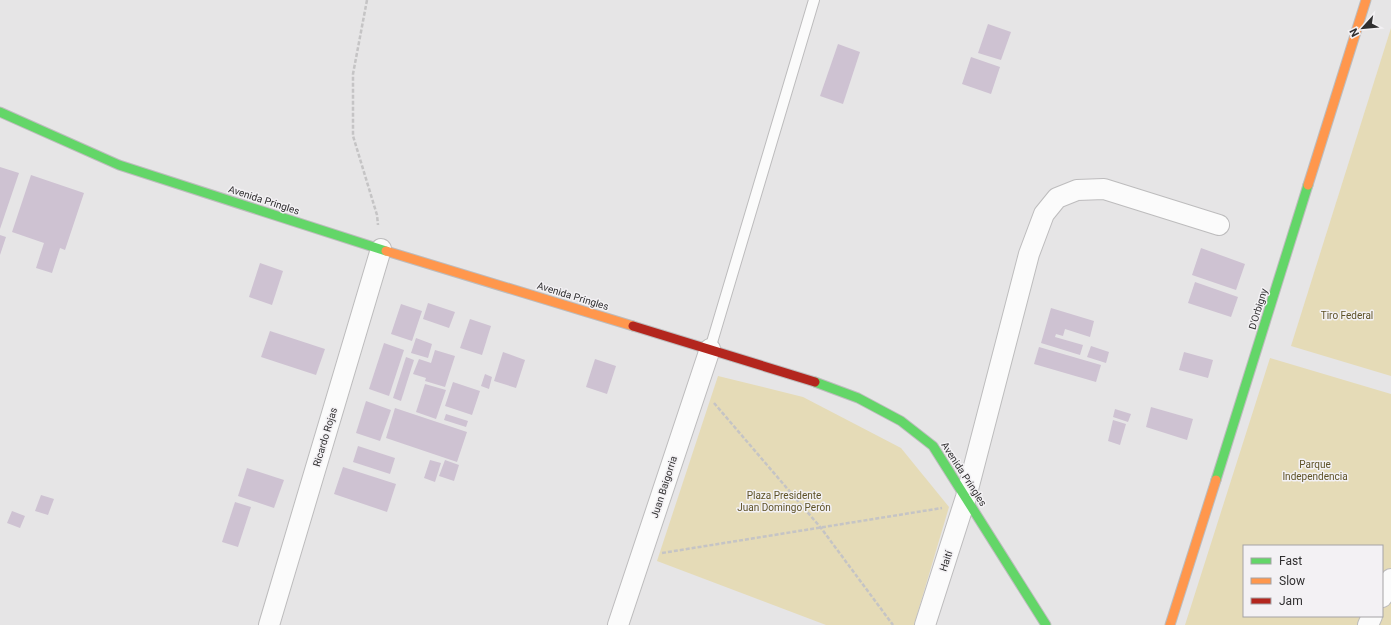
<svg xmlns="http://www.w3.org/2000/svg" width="1391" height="625" font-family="Roboto,sans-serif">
  <rect width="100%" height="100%" fill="#e6e5e6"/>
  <g fill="#e5dbb7" fill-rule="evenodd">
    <polygon points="1391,28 1391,376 1291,346"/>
    <path d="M1270,358l121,36v231h-206zM1244,546h138v70h-138z"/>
    <polygon points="718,376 803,397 901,448 949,507 914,625 826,625 657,561"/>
  </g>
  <g fill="#cec2d2">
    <polygon points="988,24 1011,32 1001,60 978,53"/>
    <polygon points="838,44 860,52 843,104 820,96"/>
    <polygon points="971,57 1000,67 991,94 962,84"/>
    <polygon points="0,167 19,173 0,229"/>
    <polygon points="31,175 84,193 65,250 60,248 52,273 36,268 44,243 12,232"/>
    <polygon points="0,235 6,237 0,255"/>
    <polygon points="1201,248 1245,264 1236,290 1192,275"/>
    <polygon points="260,263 283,271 272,305 249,297"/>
    <polygon points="1195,282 1238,297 1231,317 1188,303"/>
    <polygon points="428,303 455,312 449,328 423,319"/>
    <polygon points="401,304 422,311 412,341 391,334"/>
    <polygon points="1051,308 1094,321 1090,337 1065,329 1063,336 1056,334 1055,337 1083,345 1080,355 1041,343"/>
    <polygon points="470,319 491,326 482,355 460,348"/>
    <polygon points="270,331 325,349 316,375 261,357"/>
    <polygon points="416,338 432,344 428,358 411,353"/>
    <polygon points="384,343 404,350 389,396 369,389"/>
    <polygon points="1091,346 1109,352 1106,363 1087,357"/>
    <polygon points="1039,347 1101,365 1096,382 1034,364"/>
    <polygon points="435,350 455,356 445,387 425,381 426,378 413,374 419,359 431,363"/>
    <polygon points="503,352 525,360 516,388 494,381"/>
    <polygon points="1184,352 1213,360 1208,378 1179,370"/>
    <polygon points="406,357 414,360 401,401 393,398"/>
    <polygon points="595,359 616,366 607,394 586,387"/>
    <polygon points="485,374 492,377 489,389 481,386"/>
    <polygon points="453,382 480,391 472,415 445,406"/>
    <polygon points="425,384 446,390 436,419 416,412"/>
    <polygon points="366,401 391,410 380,441 356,433"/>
    <polygon points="1151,407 1193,419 1187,440 1146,427"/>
    <polygon points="395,408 467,432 457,462 386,438"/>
    <polygon points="1115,409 1131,414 1128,422 1113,417"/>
    <polygon points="446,414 468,421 466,427 444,420"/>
    <polygon points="1113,420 1126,424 1120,445 1108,441"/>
    <polygon points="358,446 395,458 390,474 353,462"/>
    <polygon points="430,460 441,463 435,482 424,478"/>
    <polygon points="445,460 459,465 454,481 439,476"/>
    <polygon points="343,467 396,484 387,512 334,494"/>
    <polygon points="247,468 284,480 274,508 238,496"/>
    <polygon points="41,495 54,499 48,515 35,511"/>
    <polygon points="235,502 251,507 238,547 222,542"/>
    <polygon points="12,511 25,516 20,528 7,523"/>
  </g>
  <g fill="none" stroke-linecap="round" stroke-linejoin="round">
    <g stroke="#bdbcbd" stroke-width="12">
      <polyline id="lane" points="710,349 814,0"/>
    </g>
    <g stroke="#bdbcbd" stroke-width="22">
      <g id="street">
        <polyline points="1382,597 1391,579"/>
        <polyline points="269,625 381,249"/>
        <polyline points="618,625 710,349"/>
        <polyline points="925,625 966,497 1029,254 1044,214 1057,198 1077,190 1104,189 1219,225"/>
        <polyline points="1368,625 1372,616"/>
      </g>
    </g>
    <g stroke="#bdbcbd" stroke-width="11">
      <g id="fast">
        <polyline points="0,112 119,165 386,251"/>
        <polyline points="815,382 858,398 901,421 933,446 1046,625"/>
        <polyline points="1216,480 1308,185"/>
      </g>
    </g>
    <g stroke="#bdbcbd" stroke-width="11">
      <g id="slow">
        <polyline points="1308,185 1366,0"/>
        <polyline points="386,251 633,326"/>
        <polyline points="1170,625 1216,480"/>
      </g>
    </g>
    <g stroke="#bdbcbd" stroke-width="11">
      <polyline id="jam" points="633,326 815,382"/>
    </g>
    <g stroke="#c5c4c5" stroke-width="2.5" stroke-dasharray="4 2" stroke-linecap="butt">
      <polyline points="367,0 353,74 353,136 377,215 378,225"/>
      <polyline points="714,403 821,528 893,625"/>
      <polyline points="662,553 942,508"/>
    </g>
    <use href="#lane" stroke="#fbfbfb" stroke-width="10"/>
    <use href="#street" stroke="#fbfbfb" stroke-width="20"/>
    <use href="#fast" stroke="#63d668" stroke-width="9"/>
    <use href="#slow" stroke="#ff974d" stroke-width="9"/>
    <use href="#jam" stroke="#b3261e" stroke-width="9"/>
  </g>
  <g text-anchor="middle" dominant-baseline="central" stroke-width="3" stroke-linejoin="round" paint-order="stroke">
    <g font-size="10" fill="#302f30" stroke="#f3f1f4">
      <text transform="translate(264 200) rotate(18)">Avenida Pringles</text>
      <text transform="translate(573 296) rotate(17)">Avenida Pringles</text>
      <text transform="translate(1258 309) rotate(-73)">D'Orbigny</text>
      <text transform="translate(325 437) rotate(-73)">Ricardo Rojas</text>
      <text transform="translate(964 474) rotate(57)">Avenida Pringles</text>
      <text transform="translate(664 487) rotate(-72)">Juan Baigorria</text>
      <text transform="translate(946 561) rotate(-72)">Haití</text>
    </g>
    <g font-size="10" fill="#5e5227" stroke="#f3f1f4">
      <text x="1347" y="315">Tiro Federal</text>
      <text x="1315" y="464">Parque<tspan x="1315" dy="12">Independencia</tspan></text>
      <text x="784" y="495">Plaza Presidente<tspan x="784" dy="12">Juan Domingo Perón</tspan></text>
    </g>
  </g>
  <rect x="1243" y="545" width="140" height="72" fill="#f3f1f4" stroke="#a5a3a6"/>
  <rect x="1251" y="558" width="20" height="6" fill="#63d668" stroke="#a5a3a6"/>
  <text x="1279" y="565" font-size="12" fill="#302f30">Fast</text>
  <rect x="1251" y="578" width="20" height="6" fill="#ff974d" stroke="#a5a3a6"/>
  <text x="1279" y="585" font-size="12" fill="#302f30">Slow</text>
  <rect x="1251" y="598" width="20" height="6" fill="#b3261e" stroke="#a5a3a6"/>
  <text x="1279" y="605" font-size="12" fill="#302f30">Jam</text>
  <g transform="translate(1363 28) rotate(243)" stroke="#f3f1f4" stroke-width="3" paint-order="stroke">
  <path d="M0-3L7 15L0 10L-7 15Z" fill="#302f30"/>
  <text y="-6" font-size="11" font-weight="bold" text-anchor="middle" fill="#302f30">N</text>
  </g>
</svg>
